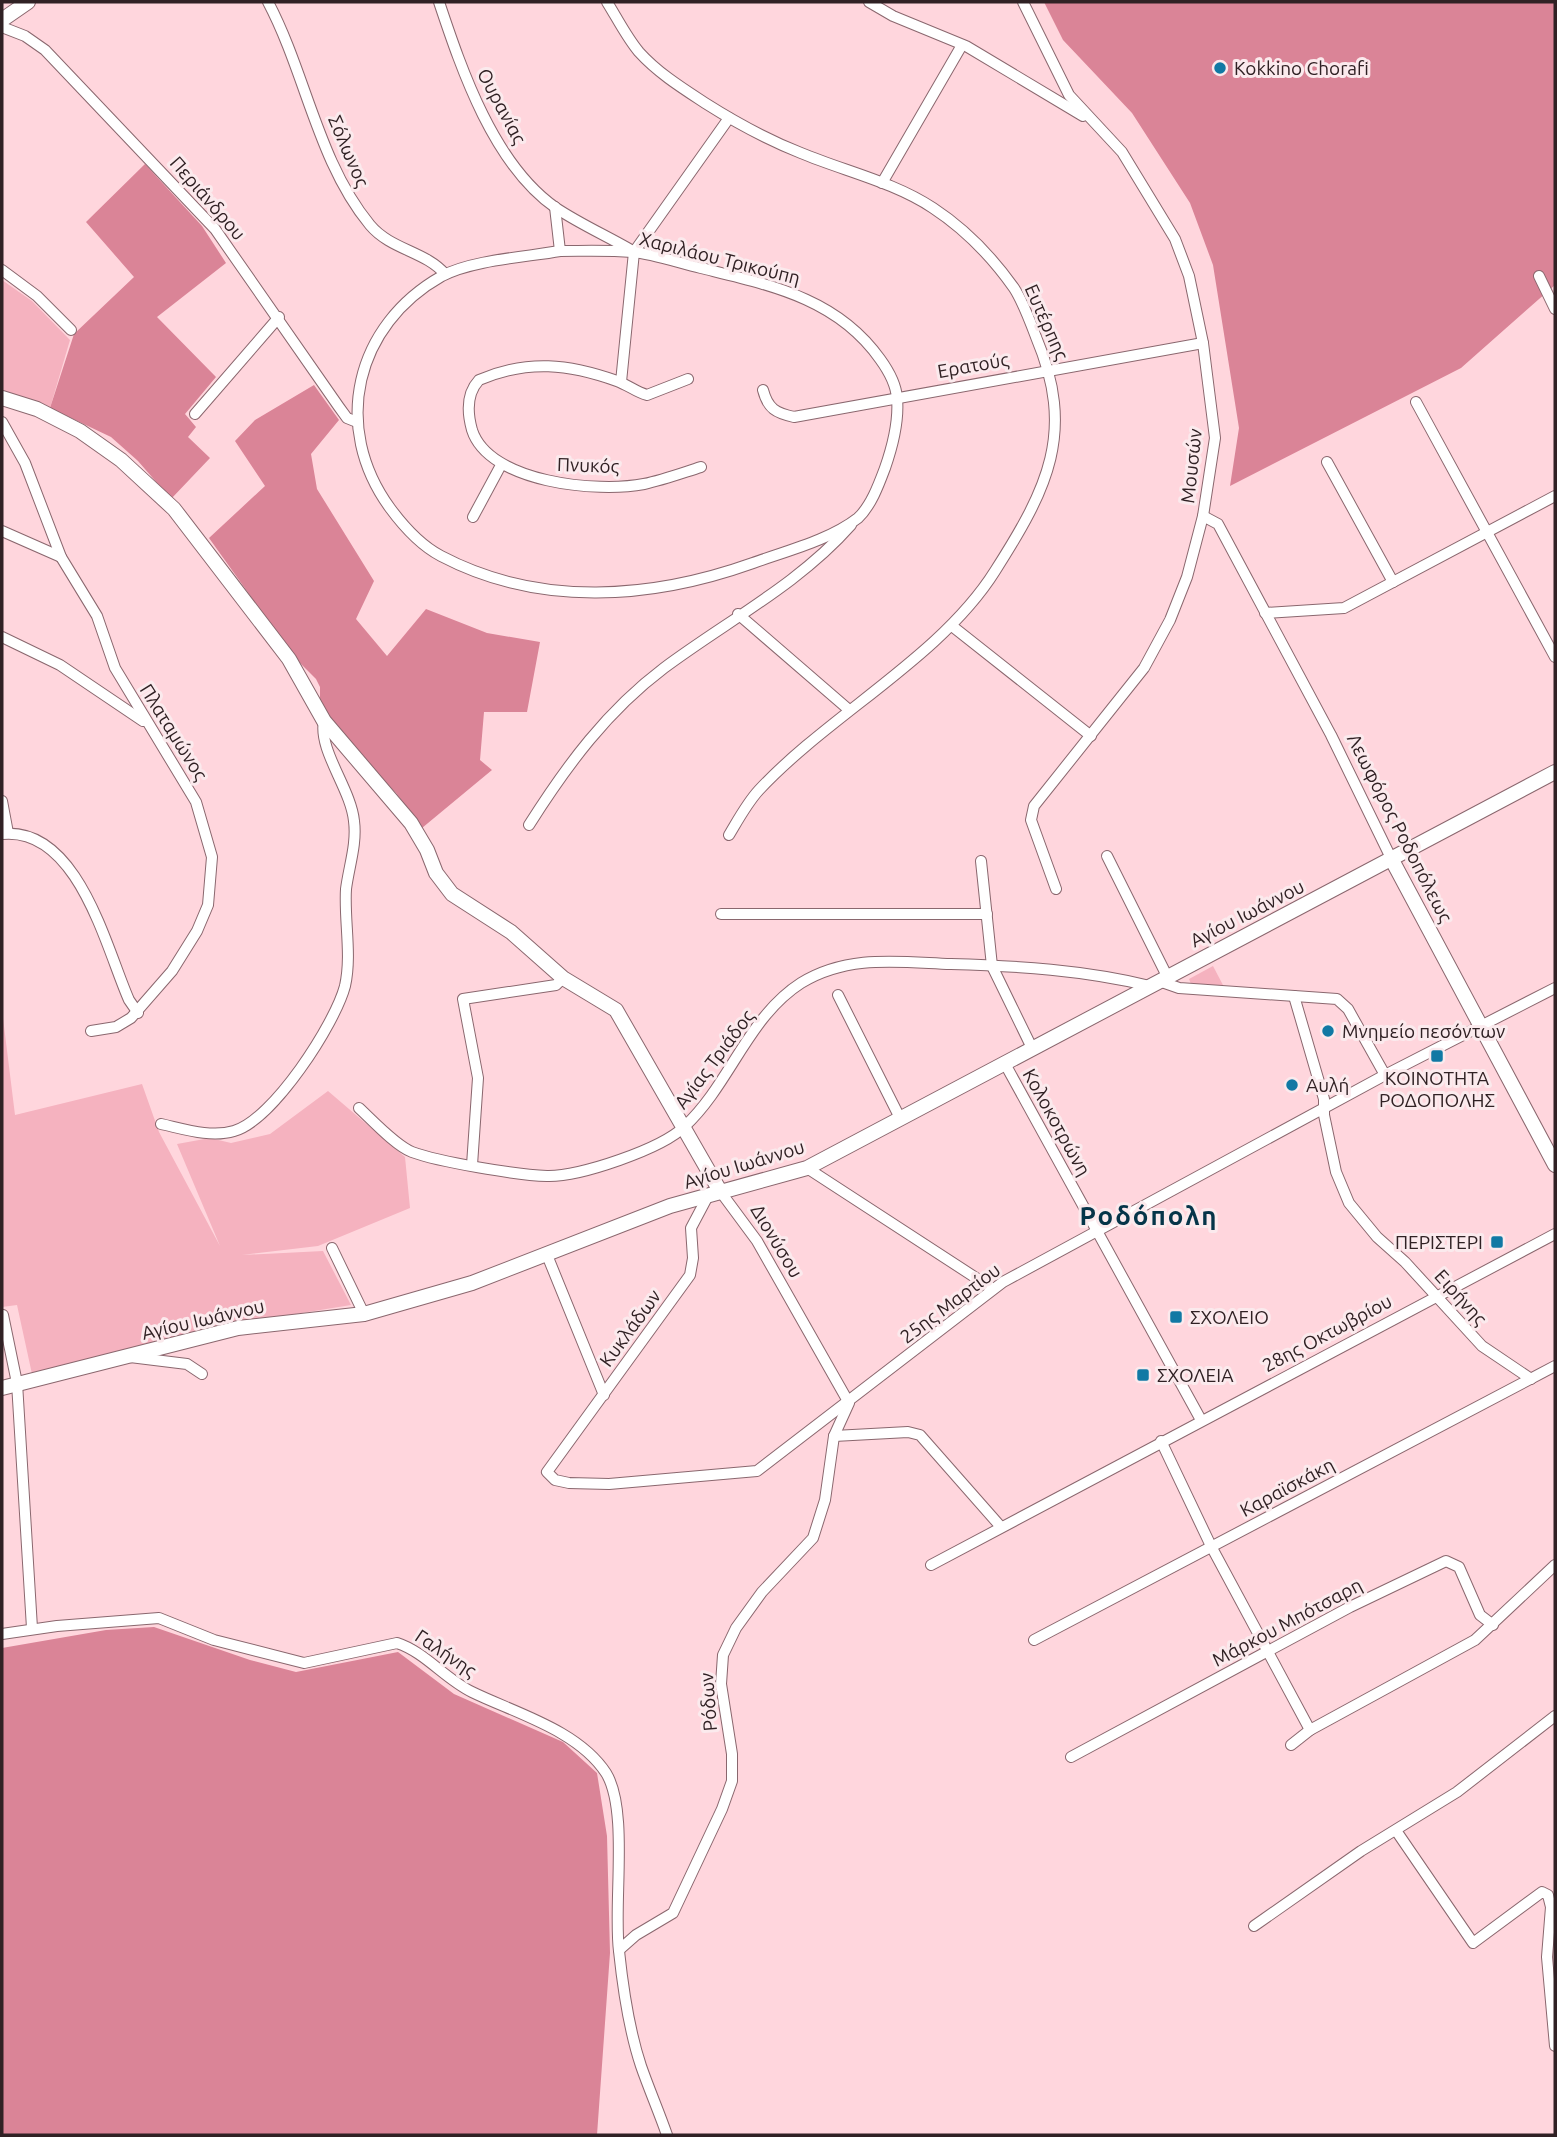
<svg xmlns="http://www.w3.org/2000/svg" width="1557" height="2137" font-family="Ubuntu,sans-serif">
  <rect width="100%" height="100%" fill="#ffd6dd"/>
  <g fill="#f5b2bf">
    <polygon points="2,280 32,301 70,340 50,408 2,390"/>
    <polygon points="1213,966 1224,987 1191,984 1189,979"/>
    <polygon points="2,1010 15,1115 142,1084 159,1132 220,1246 177,1144 210,1138 231,1143 270,1134 328,1091 405,1157 410,1208 318,1246 242,1255 323,1251 351,1305 241,1323 32,1374 17,1305 2,1307"/>
  </g>
  <g fill="#da8497">
    <polygon points="1044,2 1555,2 1555,285 1461,368 1230,486 1239,428 1213,265 1190,203 1132,113 1063,40"/>
    <polygon points="145,164 202,226 226,263 157,317 216,377 185,414 196,427 188,437 210,458 171,499 138,461 111,437 50,408 74,334 134,277 86,222"/>
    <polygon points="314,385 339,420 311,454 317,489 374,581 356,619 387,656 426,609 487,633 540,642 527,712 484,712 480,760 492,770 422,828 396,793 347,742 320,703 320,687 316,679 294,657 209,538 265,486 235,441 255,420"/>
    <polygon points="154,1627 250,1660 296,1672 398,1652 454,1694 563,1742 597,1773 607,1836 610,1953 597,2135 2,2135 2,1648 106,1630"/>
  </g>
  <g fill="none" stroke-linecap="round" stroke-linejoin="round">
    <g stroke="#8a676e" stroke-width="12">
      <g id="street">
        <path d="M268,2c38,72 50,160 102,223 21,25 55,26 75,49"/>
        <path d="M439,2c23,69 55,163 117,206 24,16 51,28 75,42"/>
        <path d="M607,2c10,16 20,36 32,50 19,21 43,36 66,51 30,19 63,37 96,50 43,18 93,29 132,55 32,21 59,49 81,80 9,14 16,33 22,49 40,95 12,151 -41,234 -54,86 -165,143 -236,219 -12,13 -21,30 -30,45"/>
        <polyline points="869,2 893,16 966,46 1083,116"/>
        <polyline points="1023,2 1069,95 1122,152 1175,239 1189,276 1203,343 1215,438 1203,516 1187,577 1170,620 1144,668 1034,806 1031,820 1056,889"/>
        <polyline points="2,27 25,36 45,50 215,229 339,407 347,418 357,422"/>
        <polyline points="882,183 962,45"/>
        <polyline points="555,207 560,251"/>
        <path d="M560,251c24,0 48,-1 72,1 23,2 47,11 69,16 69,17 136,30 179,91 8,11 16,25 17,39 2,22 -5,50 -12,70 -6,16 -14,38 -27,50 -28,22 -72,33 -105,45 -101,36 -213,45 -312,-7 -21,-11 -37,-29 -51,-48 -59,-81 -35,-183 52,-232 30,-16 84,-19 118,-25z"/>
        <polyline points="2,270 37,296 71,330"/>
        <polyline points="1539,276 1555,309"/>
        <path d="M688,379l-41,16c-11,-3 -19,-10 -30,-14 -48,-17 -89,-22 -138,-1 -13,14 -12,32 -7,50 17,53 126,63 172,54 19,-4 38,-11 57,-17"/>
        <polyline points="621,382 634,252 729,118"/>
        <path d="M763,390c5,19 13,23 31,27l409,-74"/>
        <polyline points="1416,402 1555,657"/>
        <polyline points="195,414 279,317"/>
        <polyline points="2,422 25,463 61,557 97,616 115,668 196,802 212,857 208,905 197,931 172,971 131,1018 116,1027 91,1031"/>
        <polyline points="1327,462 1393,582"/>
        <polyline points="1203,516 1218,524 1331,735 1392,860"/>
        <polyline points="473,517 501,465"/>
        <polyline points="2,531 61,557"/>
        <polyline points="1265,613 1344,608 1555,496"/>
        <polyline points="738,614 848,709"/>
        <polyline points="952,626 1091,736"/>
        <polyline points="2,637 60,665 143,721"/>
        <polyline points="2,801 8,833"/>
        <path d="M529,825c38,-60 78,-114 135,-157 63,-47 135,-84 187,-143"/>
        <path d="M2,834c76,-8 104,114 127,166l9,13"/>
        <polyline points="1107,856 1167,976"/>
        <polyline points="981,861 992,966 1032,1048"/>
        <polyline points="721,914 987,914"/>
        <polyline points="1159,981 1179,988 1337,999 1348,1009 1385,1075"/>
        <polyline points="838,995 900,1118"/>
        <polyline points="1294,996 1324,1099 1324,1115 1336,1172 1349,1203 1377,1237 1405,1262 1482,1346 1531,1379"/>
        <polyline points="1004,1062 1201,1420"/>
        <path d="M359,1108c13,12 37,38 53,44 27,10 105,23 135,24 32,1 115,-27 138,-50 45,-42 63,-109 116,-143 47,-29 98,-21 150,-19 67,2 133,6 199,22"/>
        <path d="M161,1124c23,5 50,14 73,7 39,-11 101,-107 111,-145 7,-31 -1,-66 1,-97 3,-23 11,-45 8,-68 -3,-32 -36,-71 -30,-100"/>
        <polyline points="472,1165 478,1078 463,999 556,985 563,978"/>
        <polyline points="807,1168 993,1289"/>
        <polyline points="709,1194 691,1228 693,1258 690,1275 547,1472 555,1480 569,1483 609,1484 757,1471 1003,1282 1385,1075 1555,988"/>
        <polyline points="332,1248 364,1314"/>
        <polyline points="547,1255 604,1395"/>
        <polyline points="3,1315 17,1383 32,1628"/>
        <polyline points="130,1357 187,1364 202,1374"/>
        <polyline points="834,1436 908,1432 920,1435 1001,1527"/>
        <polyline points="1161,1441 1211,1546 1310,1730"/>
        <polyline points="931,1565 1555,1234"/>
        <path d="M2,1634l55,-8 102,-8 55,22 90,23 93,-20c28,9 48,36 75,49 43,21 106,38 134,81 23,37 7,132 13,178 4,38 10,79 22,115 8,23 18,46 26,69"/>
        <polyline points="1034,1640 1555,1366"/>
        <polyline points="1291,1745 1310,1730 1475,1640 1555,1565"/>
        <polyline points="1071,1757 1350,1607 1446,1561 1459,1567 1480,1615 1493,1625"/>
        <polyline points="1397,1832 1473,1943 1542,1892 1548,1895 1551,1907 1547,1957 1555,2046"/>
        <polyline points="1254,1926 1361,1851 1457,1792 1555,1716"/>
        <polyline points="619,1950 636,1935 673,1913 722,1809 732,1781 732,1754 721,1684 723,1655 736,1628 762,1592 813,1538 825,1500 834,1436 849,1403 757,1241 720,1191"/>
      </g>
    </g>
    <g stroke="#8a676e" stroke-width="16">
      <g id="secondary">
        <polyline points="2,20 28,2"/>
        <polyline points="2,398 37,409 80,431 121,460 174,509 289,659 324,721 411,823 427,850 436,873 452,894 511,932 563,978 616,1010 720,1191"/>
        <polyline points="1392,860 1555,1165"/>
        <polyline points="2,1388 238,1328 364,1314 472,1283 670,1206 807,1168 1555,772"/>
      </g>
    </g>
    <use href="#street" stroke="#fff" stroke-width="10"/>
    <use href="#secondary" stroke="#fff" stroke-width="14"/>
  </g>
  <g fill="#1179a4" stroke="#fbeaed" stroke-width="2.5">
    <circle cx="1220" cy="68" r="7"/>
    <circle cx="1328" cy="1031" r="7"/>
    <rect x="1430" y="1049" width="14" height="14" rx="3.5"/>
    <circle cx="1292" cy="1085" r="7"/>
    <rect x="1490" y="1235" width="14" height="14" rx="3.5"/>
    <rect x="1169" y="1310" width="14" height="14" rx="3.5"/>
    <rect x="1136" y="1368" width="14" height="14" rx="3.5"/>
  </g>
  <g text-anchor="middle" dominant-baseline="central" stroke-width="6" stroke-linejoin="round" paint-order="stroke">
    <g font-size="19" fill="#302124" stroke="#fbeaed" text-anchor="start">
      <text x="1234" y="68">Kokkino Chorafi</text>
      <text x="1342" y="1031">Μνημείο πεσόντων</text>
      <text x="1437" y="1078" text-anchor="middle">ΚΟΙΝΟΤΗΤΑ<tspan x="1437" dy="22">ΡΟΔΟΠΟΛΗΣ</tspan></text>
      <text x="1306" y="1085">Αυλή</text>
      <text x="1483" y="1242" text-anchor="end">ΠΕΡΙΣΤΕΡΙ</text>
      <text x="1190" y="1317">ΣΧΟΛΕΙΟ</text>
      <text x="1157" y="1375">ΣΧΟΛΕΙΑ</text>
    </g>
    <g font-size="19" fill="#302124" stroke="#fbeaed">
      <text transform="translate(502 106) rotate(62)">Ουρανίας</text>
      <text transform="translate(349 151) rotate(67)">Σόλωνος</text>
      <text transform="translate(208 198) rotate(49)">Περιάνδρου</text>
      <text transform="translate(720 258) rotate(14)">Χαριλάου Τρικούπη</text>
      <text transform="translate(1047 322) rotate(66)">Ευτέρπης</text>
      <text transform="translate(973 365) rotate(-10)">Ερατούς</text>
      <text transform="translate(588 465) rotate(2)">Πνυκός</text>
      <text transform="translate(1191 466) rotate(-84)">Μουσών</text>
      <text transform="translate(174 732) rotate(58)">Πλαταμώνος</text>
      <text transform="translate(1400 828) rotate(63)">Λεωφόρος Ροδοπόλεως</text>
      <text transform="translate(1247 913) rotate(-27)">Αγίου Ιωάννου</text>
      <text transform="translate(714 1059) rotate(-53)">Αγίας Τριάδος</text>
      <text transform="translate(1057 1122) rotate(61)">Κολοκοτρώνη</text>
      <text transform="translate(744 1164) rotate(-17)">Αγίου Ιωάννου</text>
      <text transform="translate(777 1241) rotate(59)">Διονύσου</text>
      <text transform="translate(1461 1297) rotate(48)">Ειρήνης</text>
      <text transform="translate(950 1303) rotate(-37)">25ης Μαρτίου</text>
      <text transform="translate(203 1319) rotate(-13)">Αγίου Ιωάννου</text>
      <text transform="translate(630 1328) rotate(-54)">Κυκλάδων</text>
      <text transform="translate(1327 1333) rotate(-28)">28ης Οκτωβρίου</text>
      <text transform="translate(1287 1487) rotate(-28)">Καραϊσκάκη</text>
      <text transform="translate(1287 1622) rotate(-28)">Μάρκου Μπότσαρη</text>
      <text transform="translate(446 1653) rotate(34)">Γαλήνης</text>
      <text transform="translate(708 1702) rotate(-94)">Ρόδων</text>
    </g>
    <g font-size="26" font-weight="bold" letter-spacing="2" fill="#053549" stroke="#fbeaed">
      <text x="1149" y="1215">Ροδόπολη</text>
    </g>
  </g>
  <rect width="1557" height="2137" fill="none" stroke="#302124" stroke-width="7"/>
</svg>
